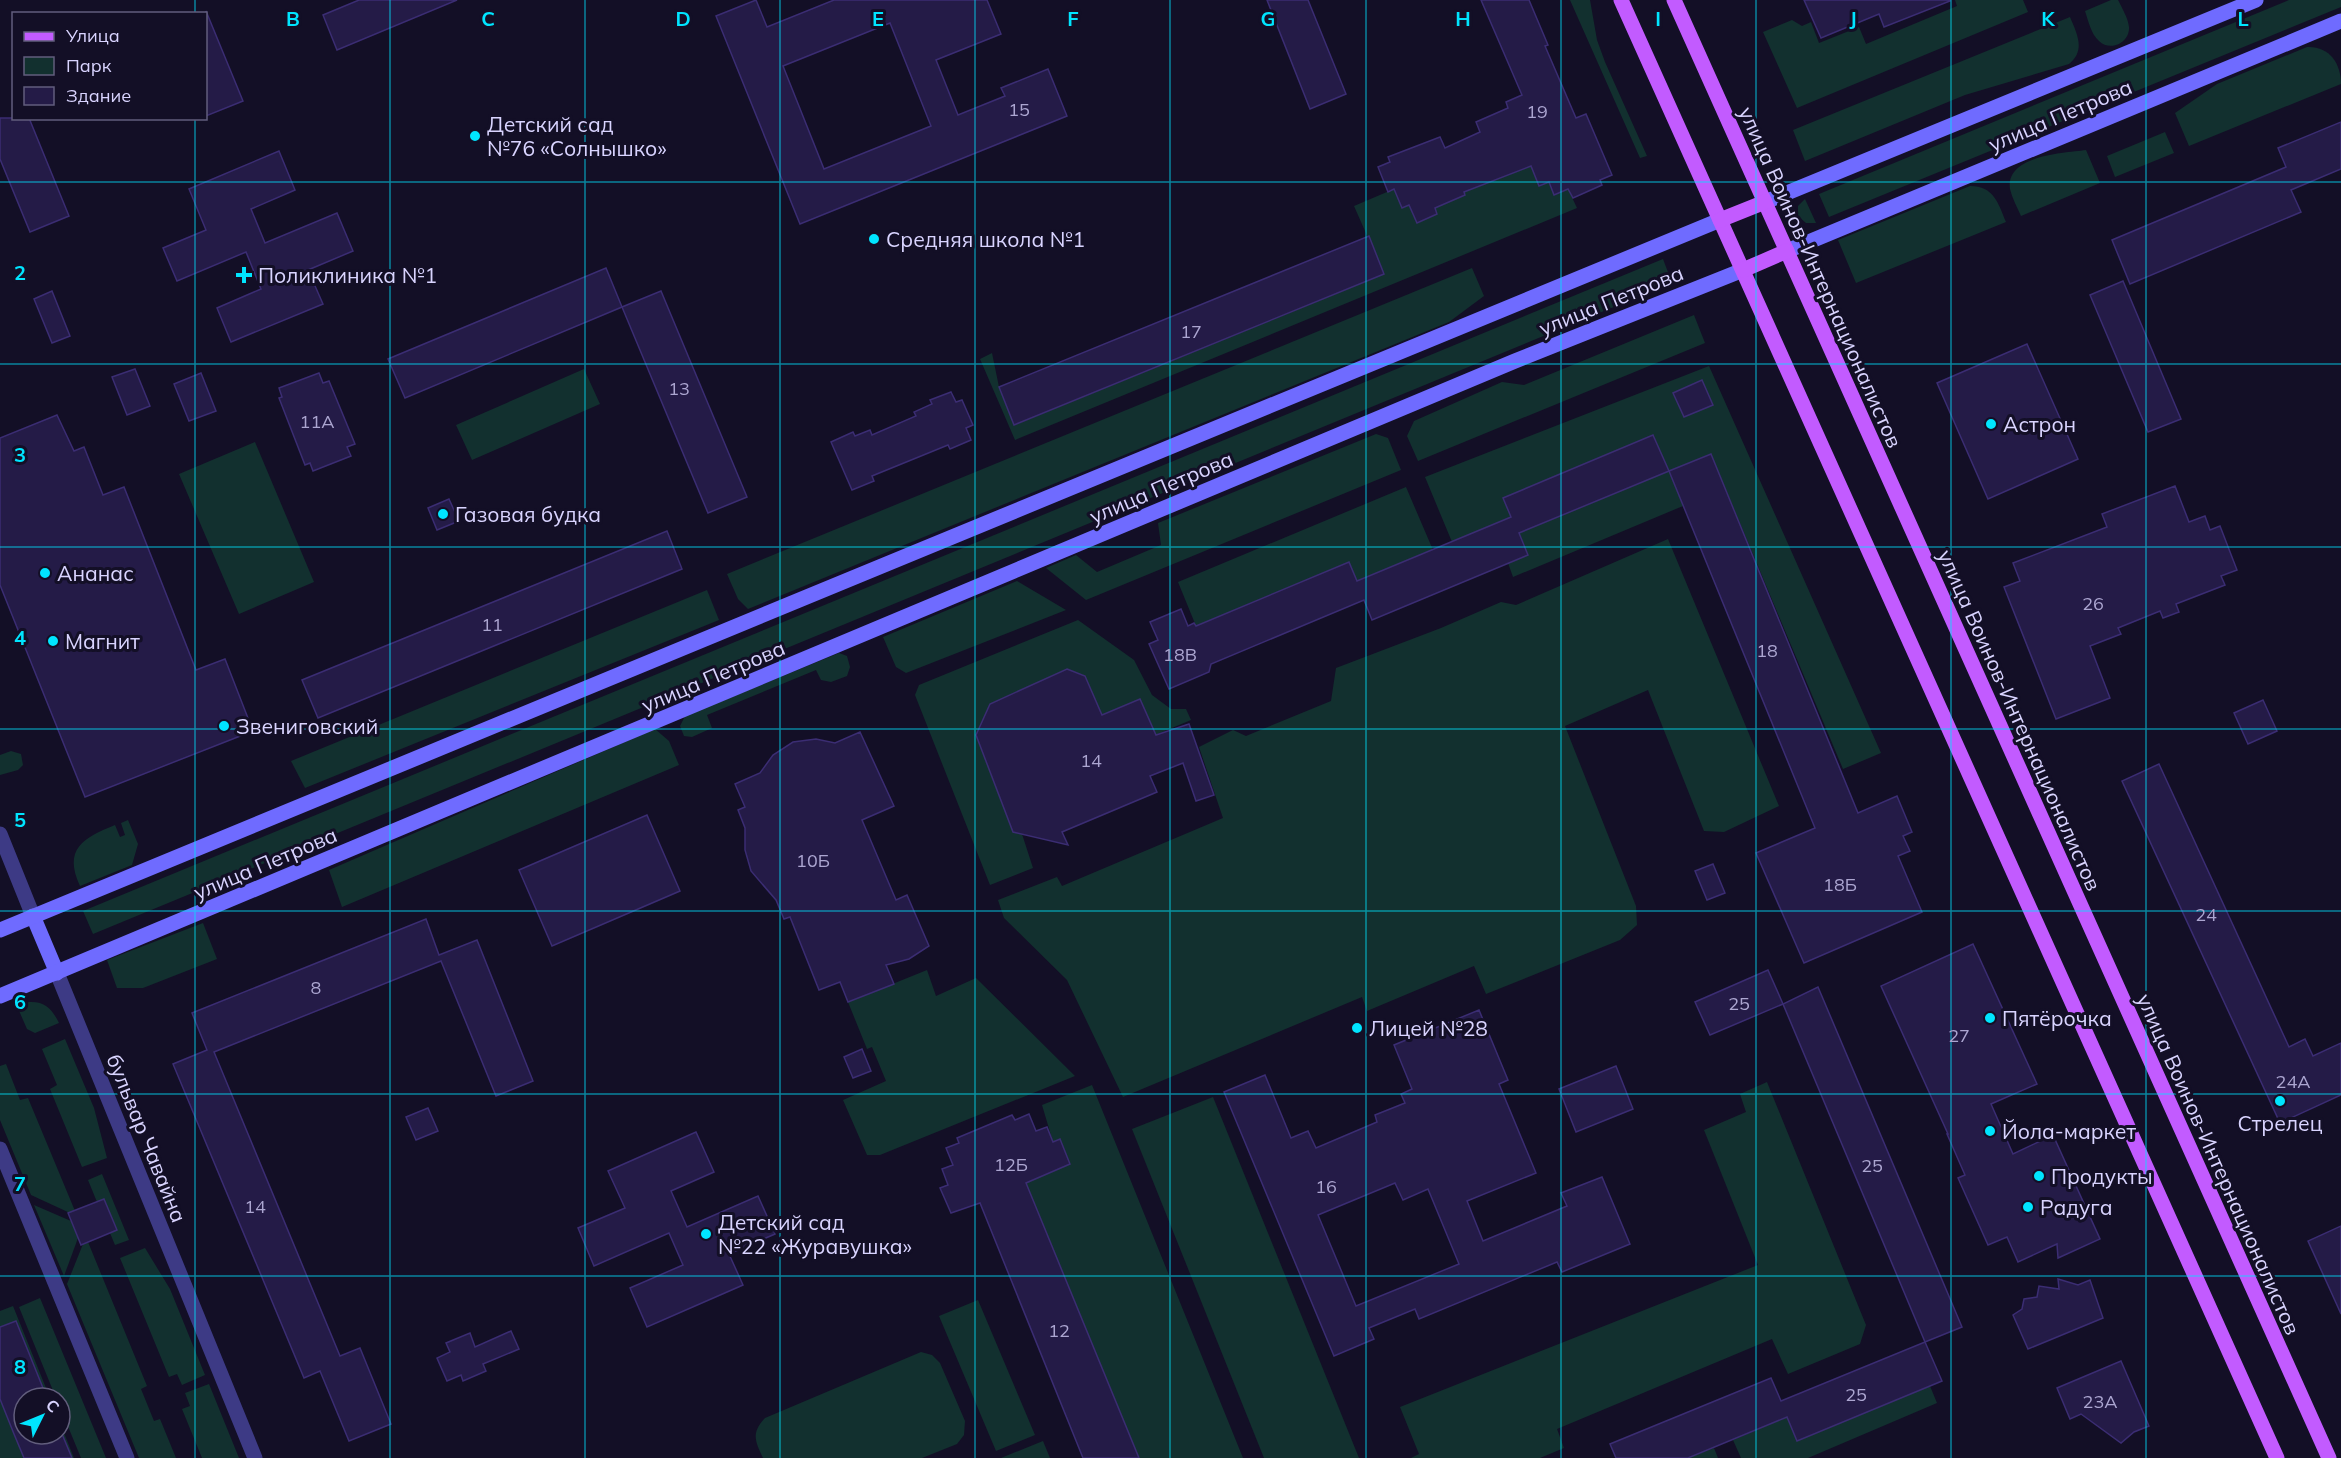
<svg xmlns="http://www.w3.org/2000/svg" width="2341" height="1458" font-family="Mulish,sans-serif">
  <rect width="100%" height="100%" fill="#130f26"/>
  <g fill="#12302f">
    <polygon points="1570,0 1590,0 1597,40 1605,62 1647,156 1640,158"/>
    <polygon points="1955,0 2023,0 2028,12 1797,108 1763,32 1792,20 1802,26 1811,22 1819,43 1859,27 1866,44 1957,6"/>
    <path d="M2111,0h7c4,8 10,18 11,27 1,16 -19,25 -30,14 -8,-7 -11,-21 -14,-30z"/>
    <polygon points="2289,0 2341,0 2341,7 1829,217 1819,194"/>
    <path d="M2070,17c7,17 16,33 -1,47l-104,31 -160,66 -12,-31z"/>
    <path d="M2307,47c22,-1 34,16 34,37l-152,62 -14,-33 42,-29z"/>
    <polygon points="2165,132 2174,153 2115,177 2107,156"/>
    <path d="M2086,150l14,33 -79,33c-4,-9 -9,-18 -11,-27 -5,-34 54,-36 76,-39z"/>
    <polygon points="1531,166 1539,185 1549,182 1554,194 1568,189 1577,208 1015,440 980,359 992,353 999,387 1015,425 1384,274 1354,206 1394,189 1402,207 1409,205 1417,223 1437,214 1435,208 1465,195 1464,192"/>
    <path d="M1970,186c24,0 28,17 36,36l-150,61 -18,-43z"/>
    <polygon points="1805,199 1816,223 1806,223 1798,216 1798,206"/>
    <polygon points="1663,259 1672,283 93,934 83,911"/>
    <polygon points="1472,268 1484,296 1449,322 748,609 738,599 727,574"/>
    <polygon points="1694,315 1705,343 1418,461 1407,436 1414,421 1502,382 1524,385"/>
    <polygon points="1709,366 1881,753 1843,769 1711,454 1669,471 1683,506 1513,577 1508,563 1528,554 1519,533 1668,471 1654,436 1511,517 1452,542 1425,477"/>
    <polygon points="584,369 600,404 472,460 456,425"/>
    <polygon points="1376,434 1388,438 1401,470 1086,600 1046,568 1076,555 1097,572 1161,545 1158,523"/>
    <polygon points="255,442 314,582 239,614 179,474"/>
    <polygon points="1406,487 1433,550 1357,581 1349,562 1196,626 1178,582"/>
    <polygon points="1668,539 1779,806 1724,832 1704,831 1648,690 1565,726 1636,906 1637,925 1620,940 1486,994 1474,966 1367,1011 1362,997 1123,1097 1067,980 1004,918 998,900 1057,877 1062,886 1223,818 1199,747 1233,730 1246,736 1331,701 1336,668 1441,628 1501,602 1516,605"/>
    <polygon points="1017,581 1066,610 906,673 896,667 883,637"/>
    <polygon points="707,590 719,620 305,788 291,761"/>
    <polygon points="1078,620 1134,660 1152,695 1171,709 1186,709 1191,720 1155,735 1140,699 1102,715 1085,676 1067,669 991,704 976,735 1013,832 1022,834 1033,868 990,885 915,695 919,685"/>
    <polygon points="839,653 847,656 850,667 847,676 831,682 821,680 816,670 707,715 712,728 692,737 684,736 680,726 685,716"/>
    <polygon points="655,729 669,741 679,765 342,907 329,870"/>
    <polygon points="11,751 21,754 23,765 18,770 0,775 0,755"/>
    <path d="M128,820l10,24 -6,21 -52,21c-17,-37 3,-48 35,-61l5,12 5,-2 -4,-12z"/>
    <polygon points="203,923 217,959 143,988 117,988 107,960"/>
    <polygon points="927,970 936,996 976,978 1075,1076 880,1155 867,1155 843,1100 886,1081 872,1047 867,1049 848,1002"/>
    <path d="M29,1002c16,-1 23,7 30,21l-24,10 -8,-4 -10,-23z"/>
    <polygon points="65,1039 94,1108 107,1158 82,1167 50,1089 57,1085 42,1049"/>
    <polygon points="6,1064 20,1100 28,1098 75,1211 70,1213 31,1195 0,1120 0,1066"/>
    <polygon points="1767,1082 1866,1325 1860,1344 1788,1374 1772,1339 1557,1429 1564,1448 1540,1458 1411,1458 1419,1454 1400,1407 1758,1265 1704,1130 1746,1112 1740,1094"/>
    <polygon points="1092,1085 1243,1458 1139,1458 1026,1183 1070,1163 1060,1139 1053,1142 1042,1105"/>
    <polygon points="1213,1097 1359,1458 1264,1458 1132,1129"/>
    <polygon points="102,1174 129,1240 115,1245 110,1233 117,1230 104,1199 97,1202 88,1180"/>
    <polygon points="34,1205 71,1221 78,1238 64,1276"/>
    <polygon points="88,1242 147,1386 141,1389 154,1421 160,1419 176,1458 139,1458 67,1284 83,1244"/>
    <polygon points="145,1248 170,1289 205,1375 182,1385 177,1374 169,1377 120,1258"/>
    <polygon points="40,1298 106,1458 81,1458 60,1407 60,1398 56,1398 19,1307"/>
    <polygon points="978,1300 1035,1435 996,1451 939,1316"/>
    <polygon points="13,1306 50,1398 24,1398 24,1434 60,1434 60,1423 74,1458 0,1458 0,1311"/>
    <path d="M921,1352l11,3 8,8 25,58 -1,14 -7,9 -35,14h-159c-8,-17 -12,-25 2,-40z"/>
    <polygon points="209,1384 239,1458 202,1458 182,1409 190,1406 185,1393"/>
    <polygon points="1930,1386 1937,1403 1808,1458 1741,1458 1733,1440 1787,1417 1797,1441"/>
    <polygon points="1043,1441 1050,1458 1001,1458"/>
    <polygon points="1714,1448 1718,1458 1688,1458"/>
  </g>
  <g fill="#241b47" stroke="#3b2d73" stroke-width="1.5" fill-rule="evenodd">
    <polygon points="359,0 457,0 337,50 323,15"/>
    <path d="M756,0l11,27 67,-27h153l14,34 -65,26 22,55 47,-19 -4,-8 47,-19 19,47 -267,108 -84,-208zM890,23l41,103 -107,43 -41,-103z"/>
    <polygon points="1267,0 1308,0 1346,94 1310,109"/>
    <polygon points="1481,0 1529,0 1548,45 1545,46 1576,118 1586,114 1612,175 1600,180 1602,185 1573,198 1568,189 1554,195 1549,182 1539,186 1531,166 1464,192 1465,195 1435,208 1437,214 1417,223 1409,205 1402,208 1394,189 1388,192 1378,167 1390,162 1388,157 1440,137 1445,148 1480,132 1476,122 1508,108 1506,102 1522,95"/>
    <polygon points="1804,0 1950,0 1950,1 1884,27 1879,14 1821,38"/>
    <polygon points="206,11 243,101 206,116"/>
    <polygon points="0,118 29,118 69,216 30,232 0,159"/>
    <polygon points="2341,122 2341,169 2291,190 2301,212 2130,284 2112,240 2286,167 2278,148"/>
    <polygon points="279,151 295,190 251,209 265,243 337,213 353,251 308,270 323,304 231,342 217,308 261,289 246,252 177,281 163,248 206,230 189,189"/>
    <polygon points="1369,236 1384,274 1014,425 999,387"/>
    <polygon points="606,268 622,307 405,398 388,359"/>
    <polygon points="2123,281 2181,419 2148,432 2090,295"/>
    <polygon points="52,291 70,336 52,343 34,299"/>
    <polygon points="661,291 747,497 708,513 622,307"/>
    <polygon points="2027,344 2078,459 1988,499 1937,383"/>
    <polygon points="135,369 150,406 127,415 112,377"/>
    <polygon points="201,373 216,411 189,421 174,384"/>
    <polygon points="319,373 323,383 329,381 355,444 347,447 351,456 313,471 310,463 305,465 279,398 282,397 279,388"/>
    <polygon points="1702,380 1713,405 1684,417 1673,393"/>
    <polygon points="951,392 956,402 962,400 973,425 966,428 971,440 950,449 948,445 872,476 874,481 852,490 831,442 853,432 855,436 870,430 872,435 916,416 914,412 932,404 930,400"/>
    <polygon points="57,415 74,451 84,447 103,495 124,487 196,670 225,659 253,731 85,797 0,585 0,438"/>
    <polygon points="1653,435 1669,471 1519,533 1528,555 1372,620 1364,600 1211,664 1209,672 1169,689 1149,644 1158,640 1150,622 1181,609 1188,626 1194,623 1196,626 1349,562 1357,581 1511,517 1503,498"/>
    <polygon points="1711,454 1858,813 1897,796 1912,832 1903,836 1910,851 1898,856 1922,912 1804,963 1756,853 1815,828 1669,471"/>
    <polygon points="2175,486 2189,522 2205,516 2210,530 2220,526 2237,570 2221,576 2225,585 2176,604 2179,612 2163,618 2160,611 2118,628 2121,634 2090,646 2110,698 2056,719 2004,587 2020,581 2013,563 2107,527 2102,514"/>
    <polygon points="449,499 459,521 437,530 428,508"/>
    <polygon points="667,531 682,569 318,718 302,680"/>
    <polygon points="1067,669 1085,676 1102,715 1140,699 1156,735 1189,724 1214,795 1196,801 1183,763 1150,776 1157,792 1062,832 1068,845 1013,832 976,735 990,704"/>
    <polygon points="2263,700 2277,731 2248,744 2234,713"/>
    <polygon points="860,732 894,806 862,820 896,900 907,895 929,946 909,959 886,965 894,984 848,1002 840,982 819,990 790,917 784,919 776,900 751,871 745,850 745,828 738,810 745,807 735,784 760,773 773,755 793,742 816,739 835,743"/>
    <polygon points="2159,764 2289,1047 2305,1039 2313,1056 2341,1043 2341,1095 2280,1123 2122,781"/>
    <polygon points="647,815 680,891 552,946 519,870"/>
    <polygon points="1713,864 1725,893 1707,900 1695,871"/>
    <polygon points="426,919 439,955 477,940 533,1081 496,1096 441,961 214,1052 340,1356 360,1348 391,1424 349,1441 320,1371 304,1378 173,1064 207,1050 192,1013"/>
    <polygon points="1973,944 2037,1084 1991,1104 2013,1154 2053,1135 2100,1239 2058,1258 2057,1244 2018,1262 2007,1237 1988,1245 1958,1178 1965,1175 1947,1134 1948,1134 1881,986"/>
    <polygon points="1768,970 1783,1004 1710,1035 1695,1002"/>
    <polygon points="1818,987 1962,1327 1925,1342 1783,1004"/>
    <path d="M1479,1010l29,70 -9,4 37,89 -69,28 16,40 84,-35 -6,-13 41,-16 28,67 -68,28 -5,-10 -138,57 -4,-10 -46,19 5,11 -40,17 -110,-264 41,-17 26,63 17,-7 8,17 61,-26 -2,-7 30,-12 -4,-9 11,-5 -18,-44zM1395,1183l8,17 25,-11 31,75 -103,42 -38,-91z"/>
    <polygon points="862,1049 871,1071 853,1078 844,1057"/>
    <polygon points="1616,1066 1633,1109 1576,1132 1559,1089"/>
    <polygon points="428,1108 438,1131 416,1140 406,1117"/>
    <polygon points="1029,1114 1036,1131 1047,1127 1053,1142 1060,1139 1070,1164 1026,1183 1139,1458 1083,1458 980,1203 951,1213 940,1188 948,1185 942,1169 953,1165 946,1148 959,1143 957,1138 1012,1115 1015,1120"/>
    <polygon points="696,1132 714,1172 671,1191 687,1227 758,1196 775,1234 729,1254 743,1285 647,1327 630,1288 683,1265 669,1233 594,1266 578,1228 625,1208 608,1171"/>
    <polygon points="104,1199 117,1230 81,1245 68,1213"/>
    <polygon points="2341,1226 2341,1314 2308,1241"/>
    <polygon points="2058,1279 2078,1285 2090,1280 2103,1318 2028,1349 2013,1315 2022,1309 2024,1299 2037,1297 2039,1286 2059,1289"/>
    <polygon points="16,1321 47,1398 24,1398 24,1434 62,1434 72,1458 24,1458 14,1434 0,1399 0,1327"/>
    <polygon points="511,1331 519,1349 483,1364 486,1371 463,1381 461,1375 447,1381 437,1358 450,1352 446,1343 470,1333 475,1347"/>
    <polygon points="1925,1342 1942,1381 1797,1441 1787,1417 1688,1458 1616,1458 1610,1444 1771,1378 1781,1401"/>
    <polygon points="2121,1361 2149,1426 2134,1432 2121,1443 2081,1414 2070,1419 2057,1388"/>
  </g>
  <g fill="none" stroke-linecap="round" stroke-linejoin="round">
    <polyline stroke="#3d3a85" stroke-width="15" points="0,1149 127,1458"/>
    <g stroke="#3d3a85" stroke-width="15">
      <polyline points="0,834 33,916"/>
      <polyline points="57,973 255,1458"/>
    </g>
    <g stroke="#6f6bff" stroke-width="15">
      <polyline points="1765,202 2256,0"/>
      <polyline points="1787,251 2341,21"/>
      <polyline points="33,916 57,973"/>
      <polyline points="0,930 1720,220"/>
      <polyline points="0,996 1515,361 1743,270"/>
    </g>
    <g stroke="#c25bff" stroke-width="15">
      <polyline points="1621,0 2277,1458"/>
      <polyline points="1674,0 2329,1458"/>
      <polyline points="1720,220 1765,202"/>
      <polyline points="1743,270 1787,251"/>
    </g>
  </g>
  <path fill="none" stroke="#00e5ff" stroke-width="1.5" stroke-opacity="0.55" d="M195,0v14M390,0v1458M585,0v1458M780,0v1458M975,0v1458M1170,0v1458M1366,0v1458M1561,0v1458M1756,0v1458M1951,0v1458M2146,0v1458M195,118v1340M0,182h2341M0,364h2341M0,547h2341M0,729h2341M0,911h2341M0,1094h2341M0,1276h2341"/>
  <g fill="#00e5ff" stroke="#130f26" stroke-width="2">
    <circle cx="475" cy="136" r="6"/>
    <circle cx="874" cy="239" r="6"/>
    <path d="M241 266h6v6h6v6h-6v6h-6v-6h-6v-6h6z"/>
    <circle cx="1991" cy="424" r="6"/>
    <circle cx="443" cy="514" r="6"/>
    <circle cx="45" cy="573" r="6"/>
    <circle cx="53" cy="641" r="6"/>
    <circle cx="224" cy="726" r="6"/>
    <circle cx="1990" cy="1018" r="6"/>
    <circle cx="1357" cy="1028" r="6"/>
    <circle cx="2280" cy="1101" r="6"/>
    <circle cx="1990" cy="1131" r="6"/>
    <circle cx="2039" cy="1176" r="6"/>
    <circle cx="2028" cy="1207" r="6"/>
    <circle cx="706" cy="1234" r="6"/>
  </g>
  <g text-anchor="middle" dominant-baseline="central" stroke-width="6" stroke-linejoin="round" paint-order="stroke">
    <g font-size="18" fill="#aca6d1">
      <text x="1019" y="109">15</text>
      <text x="1537" y="111">19</text>
      <text x="1191" y="331">17</text>
      <text x="679" y="388">13</text>
      <text x="317" y="421">11А</text>
      <text x="2093" y="603">26</text>
      <text x="492" y="624">11</text>
      <text x="1767" y="650">18</text>
      <text x="1180" y="654">18В</text>
      <text x="1091" y="760">14</text>
      <text x="813" y="860">10Б</text>
      <text x="1840" y="884">18Б</text>
      <text x="2206" y="914">24</text>
      <text x="316" y="987">8</text>
      <text x="1739" y="1003">25</text>
      <text x="1959" y="1035">27</text>
      <text x="2293" y="1081">24А</text>
      <text x="1011" y="1164">12Б</text>
      <text x="1872" y="1165">25</text>
      <text x="1326" y="1186">16</text>
      <text x="255" y="1206">14</text>
      <text x="1059" y="1330">12</text>
      <text x="1856" y="1394">25</text>
      <text x="2100" y="1401">23А</text>
    </g>
    <g font-size="21" fill="#d9d4ff" stroke="#130f26">
      <text transform="translate(2060 115) rotate(-23)">улица Петрова</text>
      <text transform="translate(1821 277) rotate(66)">улица Воинов-Интернационалистов</text>
      <text transform="translate(1611 300) rotate(-22)">улица Петрова</text>
      <text transform="translate(1161 487) rotate(-23)">улица Петрова</text>
      <text transform="translate(713 676) rotate(-23)">улица Петрова</text>
      <text transform="translate(2020 720) rotate(66)">улица Воинов-Интернационалистов</text>
      <text transform="translate(265 863) rotate(-23)">улица Петрова</text>
      <text transform="translate(147 1138) rotate(68)">бульвар Чавайна</text>
      <text transform="translate(2219 1164) rotate(66)">улица Воинов-Интернационалистов</text>
    </g>
    <g font-size="21" fill="#d9d4ff" stroke="#130f26" text-anchor="start">
      <text x="487" y="124">Детский сад<tspan x="487" dy="24">№76 «Солнышко»</tspan></text>
      <text x="886" y="239">Средняя школа №1</text>
      <text x="258" y="275">Поликлиника №1</text>
      <text x="2003" y="424">Астрон</text>
      <text x="455" y="514">Газовая будка</text>
      <text x="57" y="573">Ананас</text>
      <text x="65" y="641">Магнит</text>
      <text x="236" y="726">Звениговский</text>
      <text x="2002" y="1018">Пятёрочка</text>
      <text x="1369" y="1028">Лицей №28</text>
      <text x="2280" y="1123" text-anchor="middle">Стрелец</text>
      <text x="2002" y="1131">Йола-маркет</text>
      <text x="2051" y="1176">Продукты</text>
      <text x="2040" y="1207">Радуга</text>
      <text x="718" y="1222">Детский сад<tspan x="718" dy="24">№22 «Журавушка»</tspan></text>
    </g>
  </g>
  <g font-size="20" text-anchor="middle" font-weight="bold" fill="#00e5ff" stroke="#130f26" stroke-width="6" stroke-linejoin="round" paint-order="stroke">
    <text x="293" y="26">B</text>
    <text x="488" y="26">C</text>
    <text x="683" y="26">D</text>
    <text x="878" y="26">E</text>
    <text x="1073" y="26">F</text>
    <text x="1268" y="26">G</text>
    <text x="1463" y="26">H</text>
    <text x="1658" y="26">I</text>
    <text x="1853" y="26">J</text>
    <text x="2048" y="26">K</text>
    <text x="2243" y="26">L</text>
    <text x="20" y="280">2</text>
    <text x="20" y="462">3</text>
    <text x="20" y="645">4</text>
    <text x="20" y="827">5</text>
    <text x="20" y="1009">6</text>
    <text x="20" y="1191">7</text>
    <text x="20" y="1374">8</text>
  </g>
  <rect x="12" y="12" width="195" height="108" fill="#130f26" stroke="#625e7d" stroke-width="1.5"/>
  <rect x="24" y="32" width="30" height="9" fill="#c25bff" stroke="#625e7d" stroke-width="1.5"/>
  <text x="66" y="42" font-size="18" fill="#d9d4ff">Улица</text>
  <rect x="24" y="57" width="30" height="18" fill="#12302f" stroke="#625e7d" stroke-width="1.5"/>
  <text x="66" y="72" font-size="18" fill="#d9d4ff">Парк</text>
  <rect x="24" y="87" width="30" height="18" fill="#241b47" stroke="#625e7d" stroke-width="1.5"/>
  <text x="66" y="102" font-size="18" fill="#d9d4ff">Здание</text>
  <g transform="translate(42 1416) rotate(47)"><circle r="28" fill="#130f26" stroke="#625e7d" stroke-width="1.5"/>
  <path d="M0-4.5L10 22L0 15L-10 22Z" fill="#00e5ff"/>
  <text y="-9" font-size="16" font-weight="bold" text-anchor="middle" fill="#d9d4ff">С</text>
  </g>
</svg>
